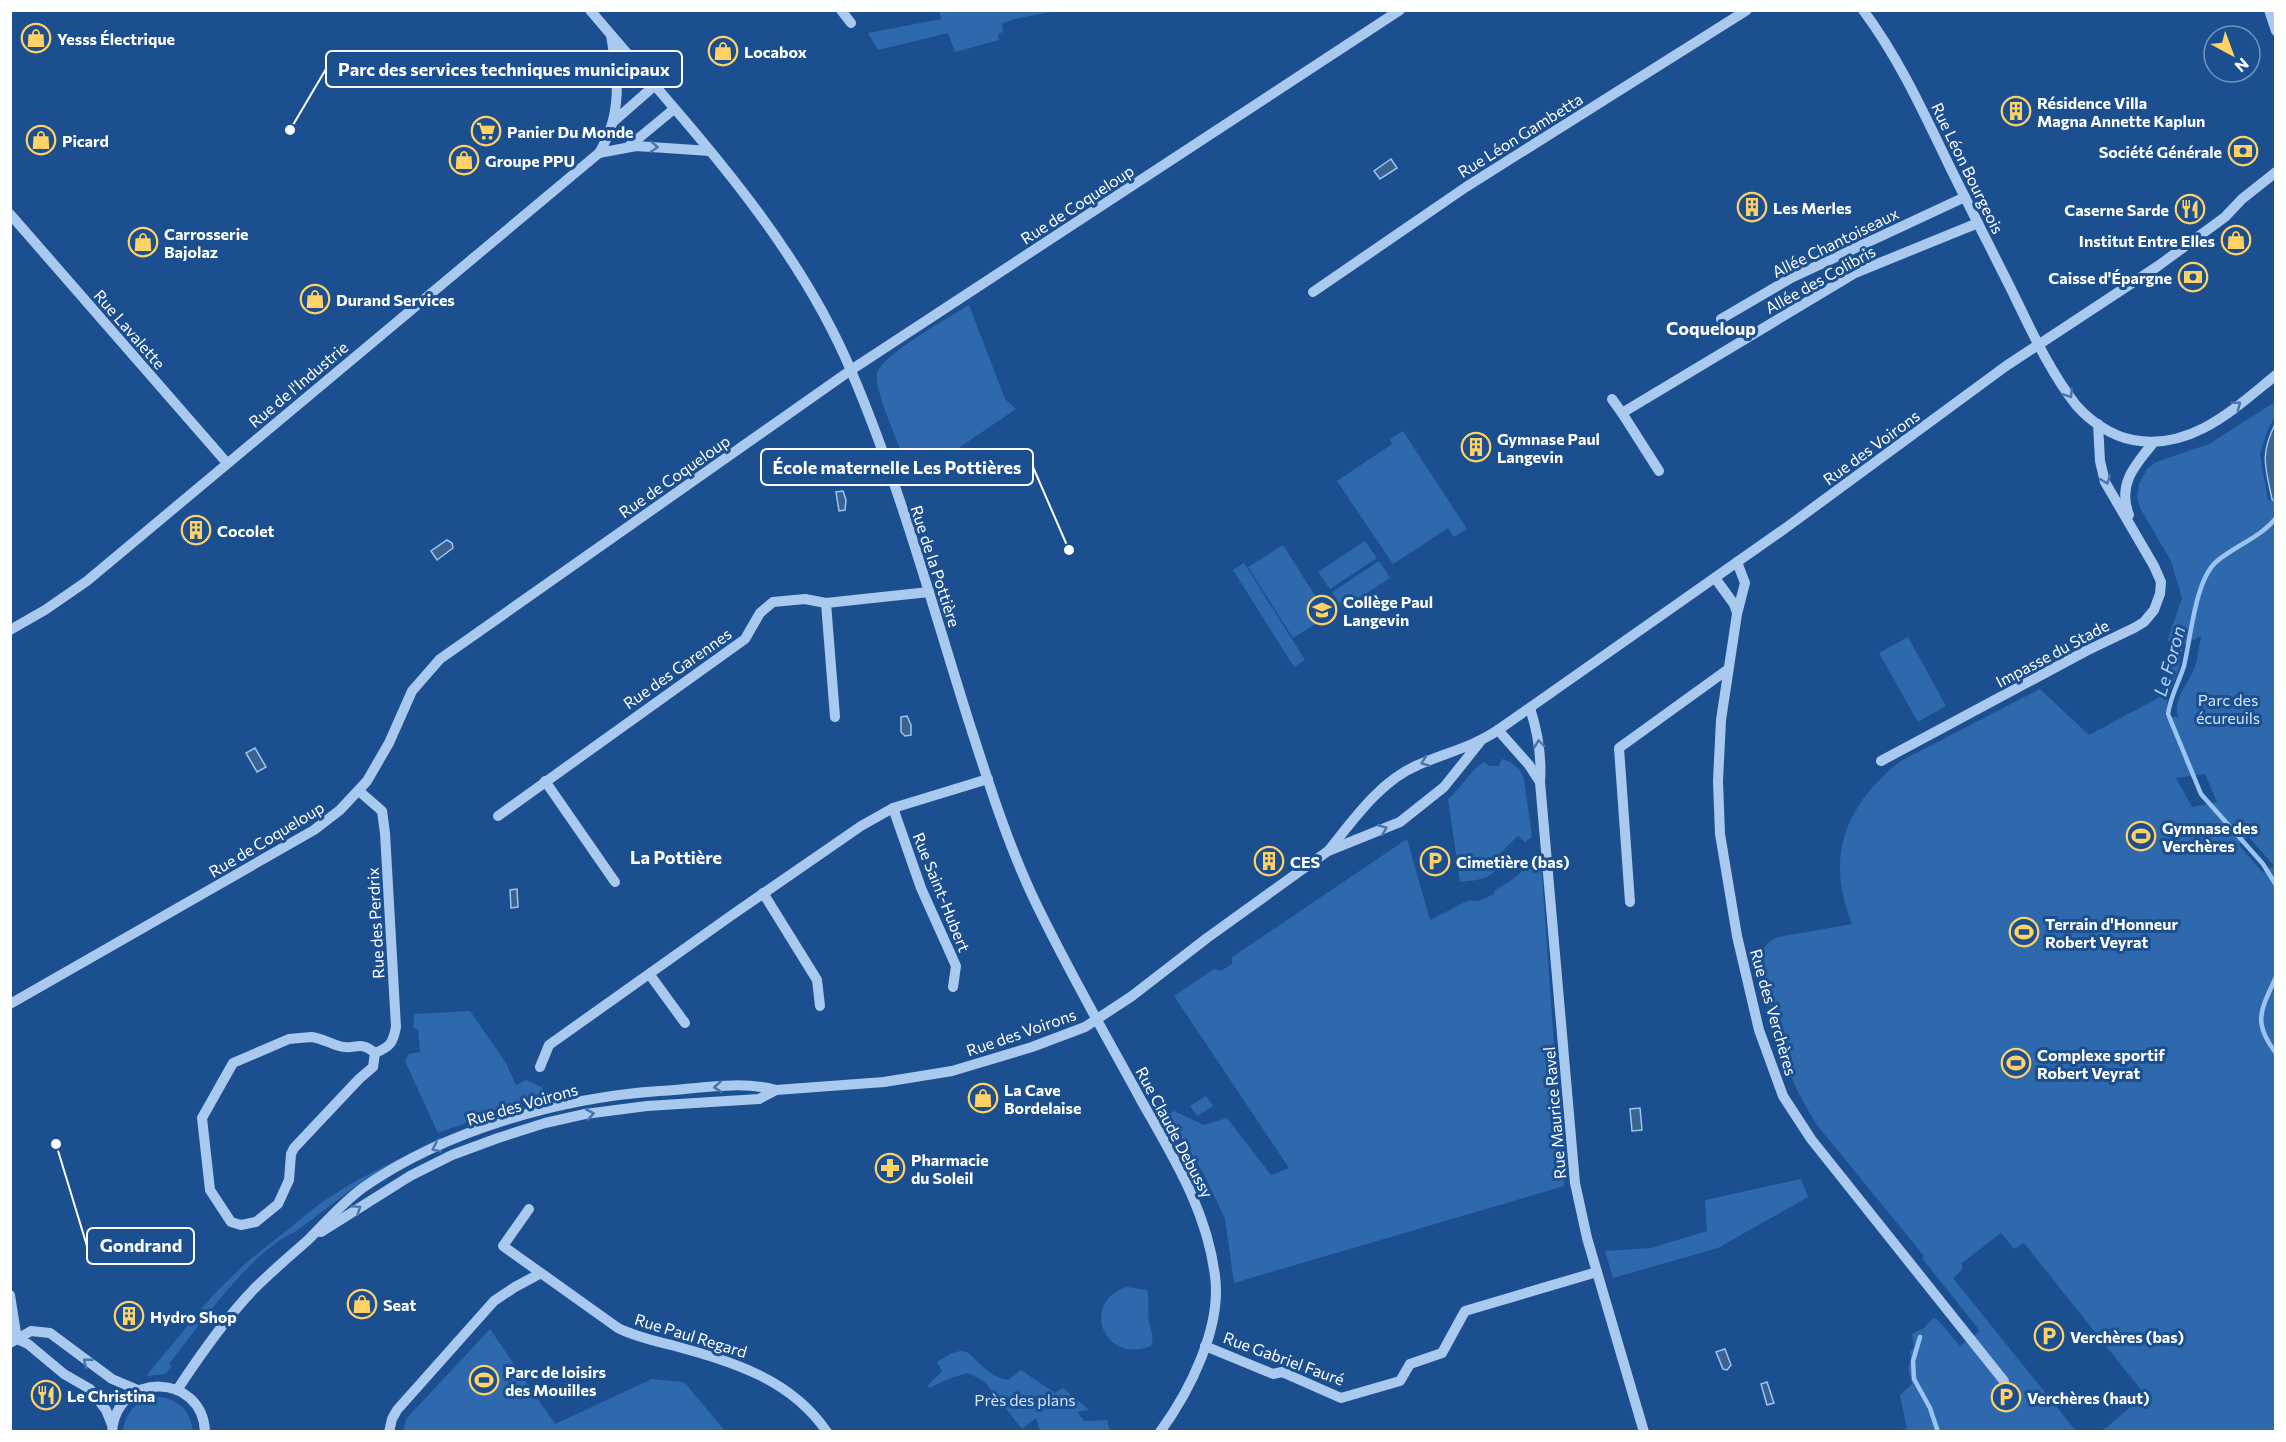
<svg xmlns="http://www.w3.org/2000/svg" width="2286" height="1442" font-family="Commissioner,sans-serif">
  <rect width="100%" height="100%" fill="#1b4f8f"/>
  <g fill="#2e69ad" fill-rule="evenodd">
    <path d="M978,10l76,1c-18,5 -36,5 -52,13l1,8 -5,2 1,6 -44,12 -7,-19 -70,17 -10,-17 73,-14 -2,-8z"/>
    <path d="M969,305l36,94 11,10 -103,70c-8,-20 -39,-87 -36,-105 4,-19 73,-57 92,-69z"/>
    <path d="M2275,402v15l-7,12 -8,25 8,46 4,-1 4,3 -1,929h-173l43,-36 -121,-152 -10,6 -13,-16 -39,30v7l-9,8 123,153h-178l9,-2 -7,-34 12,-11 -4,-16 3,-7 -1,-9 4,-5 -2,-13 12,-6 9,-10 5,2 22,26 20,-15 -58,-73 2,-2 -107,-131c-34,-53 -43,-94 -56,-155 -3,-15 2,-27 17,-33l74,-13c-27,-67 -7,-118 47,-162l141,-73 49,46 71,-38 13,-42 -5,-16 14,-41 -11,-37 -31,-53 -3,-10 2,-14 8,-15 9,-7 53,-18zM2201,636c-2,11 -3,23 -7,33 -6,15 -22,31 -16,48h-13l3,-20 11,-29 4,-23zM2205,774l12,28 -25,5 -16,-29zM2248,836l26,30 -11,7 -24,-28z"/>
    <polygon points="1403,431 1467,529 1454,537 1448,528 1393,564 1337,481 1392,444 1390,439"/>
    <polygon points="1365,541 1377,558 1330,589 1318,572"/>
    <polygon points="1283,545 1328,616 1293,638 1248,567"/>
    <polygon points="1379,561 1390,578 1343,609 1332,592"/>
    <polygon points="1244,563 1305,660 1294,667 1233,570"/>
    <polygon points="1908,637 1946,706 1918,722 1879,653"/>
    <path d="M1502,759c12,4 18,9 22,20l8,58 -7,5 -7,-6 -25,24 3,9c-7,11 -24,12 -36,13l-12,-83c14,-11 21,-28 36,-37l6,4h9z"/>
    <polygon points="1407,839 1430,920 1469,900 1479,901 1494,894 1494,891 1513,879 1535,860 1541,862 1564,1186 1234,1283 1225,1219 1203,1172 1167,1115 1174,1111 1204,1125 1227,1118 1271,1175 1289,1168 1174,996 1214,969 1221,971 1232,964 1232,957"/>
    <polygon points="470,1011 506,1063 516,1085 526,1080 542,1087 546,1097 507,1108 438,1133 405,1061 409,1054 420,1052 418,1029 413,1028 414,1014"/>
    <polygon points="1206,1096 1213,1106 1197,1116 1190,1106"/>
    <path d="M441,1137l1,3 -83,44 -64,48c-42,17 -97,95 -126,132l3,2 -7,8 -19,2 67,-81 34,-33 75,-60 32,-20z"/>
    <polygon points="1801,1179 1808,1197 1718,1248 1613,1278 1605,1251 1651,1248 1707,1231 1705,1200"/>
    <path d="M1127,1287l20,3c3,11 0,21 2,31 1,10 6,15 2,25 -48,19 -71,-45 -24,-59z"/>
    <polygon points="490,1329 555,1424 652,1379 684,1382 725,1431 403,1431 406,1419"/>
    <path d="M960,1351l7,1c13,11 23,25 41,28l13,-10 34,23 8,-5 26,22 -12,2 7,9 23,-1 3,11h-70l-4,-13 -14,11 -37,-47 -17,-9 -17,5 -22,10 -1,-3 14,-14 -5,-9 13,-8z"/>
    <path d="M160,1397c19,2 31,16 33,34h-70c2,-20 17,-34 37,-34z"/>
  </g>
  <g fill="#3c6290" stroke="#9cc4f0" stroke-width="1.5">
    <polygon points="1391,159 1397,168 1380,179 1374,171"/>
    <path d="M2275,424v78l-3,-3c-7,-33 -12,-44 3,-75z"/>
    <polygon points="843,491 846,500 845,510 839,511 836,492"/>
    <polygon points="447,540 452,543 453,548 437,560 431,551"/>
    <polygon points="907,716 911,725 911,735 905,736 901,732 901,717"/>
    <polygon points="255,748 266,767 257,772 246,753"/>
    <polygon points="517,889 518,907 511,908 510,890"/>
    <polygon points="1640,1108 1642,1130 1632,1131 1630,1109"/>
    <polygon points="1725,1349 1731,1365 1727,1370 1723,1369 1716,1352"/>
    <polygon points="1767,1382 1774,1403 1767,1405 1761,1384"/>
  </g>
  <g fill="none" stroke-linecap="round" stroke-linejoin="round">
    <g stroke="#9cc4f0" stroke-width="4.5">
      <path d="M2276,518c-16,20 -42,28 -60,44 -21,19 -25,75 -32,104 -5,16 -14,31 -16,48l33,80 62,70 13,21"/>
      <path d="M2276,977c-15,33 -24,45 0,76"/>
      <polyline points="1920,1337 1913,1361 1914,1379 1930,1408 1938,1432"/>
    </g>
    <g stroke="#a9c9ee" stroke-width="10">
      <path d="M590,10c96,114 204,224 262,363 48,113 80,232 117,349 19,59 37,117 63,173 33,70 72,137 109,205 32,57 66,110 74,176 7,51 -25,115 -55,156"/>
      <polyline points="841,10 851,23"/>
      <path d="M1863,10c35,47 59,99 84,151 21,43 43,86 65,130 18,37 38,81 64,114 14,16 35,31 57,35 58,11 101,-31 143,-65"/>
      <polyline points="2269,10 2276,31"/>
      <polyline points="613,122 654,86"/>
      <polyline points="628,147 674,109"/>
      <polyline points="599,153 636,146 710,151"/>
      <polyline points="10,214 227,463"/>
      <polyline points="1313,292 1466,187 1747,10"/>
      <polyline points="1721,319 1791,278 1965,197"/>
      <polyline points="1612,399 1622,413"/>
      <polyline points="1659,471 1622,413 1855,273 1978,223"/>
      <path d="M2129,515c-12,-31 6,-50 25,-73"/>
      <polyline points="1737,562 1745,583 1737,614 1721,720 1718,781 1720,834 1737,936 1759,1030 1783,1096 1811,1139 2004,1381"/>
      <polyline points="1715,578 1734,604 1737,613"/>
      <polyline points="826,603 835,717"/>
      <path d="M10,630l35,-20 42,-29 512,-428c24,-39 19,-76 12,-118"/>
      <path d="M1530,708c8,25 12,48 10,74l35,401 12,55 57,194"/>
      <polyline points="1498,730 1529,765 1540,782"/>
      <polyline points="1881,761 2086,651 2134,628 2144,622 2154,610 2160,594 2161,582 2154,566 2105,482 2100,461 2098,424"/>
      <polyline points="545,781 615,882"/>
      <path d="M359,791l23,20 3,22 11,194c-3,16 -6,20 -21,26"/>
      <polyline points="893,808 921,888 956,966 953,987"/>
      <polyline points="498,816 745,639 760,613 773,602 805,599 826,603 929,592"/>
      <path d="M1329,850c24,-30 52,-70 89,-85 27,-12 55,-18 80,-35l289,-203 219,-161 152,-100 67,-49 17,-18 34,-27"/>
      <polyline points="763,893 817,980 820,1006"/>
      <polyline points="1630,902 1619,748 1727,670"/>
      <polyline points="650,975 685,1023"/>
      <polyline points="10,1004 314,830 340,810 367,781 389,743 412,691 440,659 851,370 1400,10"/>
      <path d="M311,1037c10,1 18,6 28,9 16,5 20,-7 36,7l-2,14 -14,12 -65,69 -3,6 -2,26 -11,24 -22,18 -15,3 -10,-3 -21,-32 -8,-72 31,-55 56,-24z"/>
      <polyline points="540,1067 549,1045 732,915 861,826 893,808 988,779"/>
      <path d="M529,1209l-26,37 115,82c18,9 37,13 57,18 58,16 116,33 152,86"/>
      <polyline points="321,1232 410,1176 452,1155 498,1138 545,1123 585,1114 647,1106 759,1099 776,1090"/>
      <polyline points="10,1295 17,1339"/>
      <polyline points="17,1339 28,1344 64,1374 90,1389 106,1410 112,1425"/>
      <polyline points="10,1343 31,1331 50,1333 112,1379 138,1390"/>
      <polyline points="1205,1346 1273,1374 1282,1372 1341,1398 1400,1381 1410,1364 1442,1353 1465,1311 1597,1272"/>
      <path d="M177,1390c23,-35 48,-71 77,-101 17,-17 36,-33 54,-49 18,-18 35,-38 56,-53 82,-57 196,-89 295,-96 38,-2 80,-11 117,-1l108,-8 68,-11 80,-24 53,-20 47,-31 75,-58 121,-87 72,-29 44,-35 36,-45"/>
      <path d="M112,1432c5,-62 91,-59 93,0"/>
      <polyline points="389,1432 392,1419 397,1410 494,1301 515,1287 541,1273"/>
    </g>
  </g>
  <defs><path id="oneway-chevron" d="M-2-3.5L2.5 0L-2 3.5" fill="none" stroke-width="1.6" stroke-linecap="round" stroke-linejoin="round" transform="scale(1.5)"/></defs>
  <g stroke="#4674ac">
    <use href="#oneway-chevron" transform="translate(654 147) rotate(4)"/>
    <use href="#oneway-chevron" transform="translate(2069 394) rotate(57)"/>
    <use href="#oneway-chevron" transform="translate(2237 405) rotate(-37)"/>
    <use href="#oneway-chevron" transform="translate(2106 480) rotate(70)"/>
    <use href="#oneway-chevron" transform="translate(1539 744) rotate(-97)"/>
    <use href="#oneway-chevron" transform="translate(1425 762) rotate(159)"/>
    <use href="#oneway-chevron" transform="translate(1383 829) rotate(-22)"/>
    <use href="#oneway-chevron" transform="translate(718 1087) rotate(176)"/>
    <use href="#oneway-chevron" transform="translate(590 1114) rotate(-10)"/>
    <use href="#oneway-chevron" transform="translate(436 1148) rotate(155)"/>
    <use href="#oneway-chevron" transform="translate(357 1209) rotate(-34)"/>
    <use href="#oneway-chevron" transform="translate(87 1362) rotate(-142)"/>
  </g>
  <defs>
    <g id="shop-ring" transform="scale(1.5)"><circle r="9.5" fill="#1b4f8f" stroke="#ffd166" stroke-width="1.5"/><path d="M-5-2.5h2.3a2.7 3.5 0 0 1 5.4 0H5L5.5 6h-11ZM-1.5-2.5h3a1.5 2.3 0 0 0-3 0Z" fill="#ffd166"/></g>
    <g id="building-ring" transform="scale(1.5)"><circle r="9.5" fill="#1b4f8f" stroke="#ffd166" stroke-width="1.5"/><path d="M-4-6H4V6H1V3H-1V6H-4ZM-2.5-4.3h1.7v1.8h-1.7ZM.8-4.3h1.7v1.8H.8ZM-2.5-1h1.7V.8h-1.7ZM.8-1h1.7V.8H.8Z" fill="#ffd166"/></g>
    <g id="supermarket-ring" transform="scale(1.5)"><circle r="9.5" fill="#1b4f8f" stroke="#ffd166" stroke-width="1.5"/><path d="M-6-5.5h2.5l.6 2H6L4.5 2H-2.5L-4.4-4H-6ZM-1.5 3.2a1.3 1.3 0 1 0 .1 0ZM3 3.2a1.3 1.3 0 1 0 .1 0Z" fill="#ffd166"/></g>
    <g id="bank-ring" transform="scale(1.5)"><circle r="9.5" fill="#1b4f8f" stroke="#ffd166" stroke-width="1.5"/><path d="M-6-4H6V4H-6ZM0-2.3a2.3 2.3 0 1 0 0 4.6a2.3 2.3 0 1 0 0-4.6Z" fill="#ffd166"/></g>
    <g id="restaurant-ring" transform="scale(1.5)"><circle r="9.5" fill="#1b4f8f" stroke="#ffd166" stroke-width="1.5"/><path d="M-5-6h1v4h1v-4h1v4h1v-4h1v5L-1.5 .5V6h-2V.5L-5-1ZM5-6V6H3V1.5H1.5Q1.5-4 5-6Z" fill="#ffd166"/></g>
    <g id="school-ring" transform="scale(1.5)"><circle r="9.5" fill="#1b4f8f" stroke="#ffd166" stroke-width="1.5"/><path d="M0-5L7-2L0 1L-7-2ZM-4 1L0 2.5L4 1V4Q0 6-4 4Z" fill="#ffd166"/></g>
    <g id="stadium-ring" transform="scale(1.5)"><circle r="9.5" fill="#1b4f8f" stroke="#ffd166" stroke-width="1.5"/><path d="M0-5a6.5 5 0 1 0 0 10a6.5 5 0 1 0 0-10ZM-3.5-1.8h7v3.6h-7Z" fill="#ffd166"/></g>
    <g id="parking-ring" transform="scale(1.5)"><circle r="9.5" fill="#1b4f8f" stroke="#ffd166" stroke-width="1.5"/><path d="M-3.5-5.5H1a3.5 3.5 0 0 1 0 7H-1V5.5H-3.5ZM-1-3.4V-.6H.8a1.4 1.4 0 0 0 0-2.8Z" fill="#ffd166"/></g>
    <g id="pharmacy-ring" transform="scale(1.5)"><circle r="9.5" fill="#1b4f8f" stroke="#ffd166" stroke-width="1.5"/><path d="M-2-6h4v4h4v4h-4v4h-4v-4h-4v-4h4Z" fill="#ffd166"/></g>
  </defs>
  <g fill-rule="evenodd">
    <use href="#shop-ring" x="36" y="38"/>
    <use href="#shop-ring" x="723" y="51"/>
    <use href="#building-ring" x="2016" y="111"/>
    <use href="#supermarket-ring" x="486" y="131"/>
    <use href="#shop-ring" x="41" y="140"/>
    <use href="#bank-ring" x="2243" y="151"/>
    <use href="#shop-ring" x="464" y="160"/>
    <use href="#building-ring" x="1752" y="207"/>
    <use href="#restaurant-ring" x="2190" y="209"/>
    <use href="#shop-ring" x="2236" y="240"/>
    <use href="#shop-ring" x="143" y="242"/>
    <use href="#bank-ring" x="2193" y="277"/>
    <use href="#shop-ring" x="315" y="299"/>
    <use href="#building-ring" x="1476" y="447"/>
    <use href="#building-ring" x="196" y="530"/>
    <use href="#school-ring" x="1322" y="610"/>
    <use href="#stadium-ring" x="2141" y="836"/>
    <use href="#building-ring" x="1269" y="861"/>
    <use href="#parking-ring" x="1435" y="861"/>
    <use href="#stadium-ring" x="2024" y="932"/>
    <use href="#stadium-ring" x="2016" y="1063"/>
    <use href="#shop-ring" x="983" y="1098"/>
    <use href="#pharmacy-ring" x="890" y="1168"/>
    <use href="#shop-ring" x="362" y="1304"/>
    <use href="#building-ring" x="129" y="1316"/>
    <use href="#parking-ring" x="2049" y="1336"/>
    <use href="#stadium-ring" x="484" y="1380"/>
    <use href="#restaurant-ring" x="46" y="1395"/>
    <use href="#parking-ring" x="2006" y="1397"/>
  </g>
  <g text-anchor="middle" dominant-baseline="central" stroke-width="6" stroke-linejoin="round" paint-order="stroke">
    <g font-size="16" font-weight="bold" fill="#fff" stroke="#1b4f8f" text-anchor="start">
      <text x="57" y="38">Yesss Électrique</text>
      <text x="744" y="51">Locabox</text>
      <text x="2037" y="102">Résidence Villa<tspan x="2037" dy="18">Magna Annette Kaplun</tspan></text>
      <text x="507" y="131">Panier Du Monde</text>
      <text x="62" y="140">Picard</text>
      <text x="2222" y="151" text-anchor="end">Société Générale</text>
      <text x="485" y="160">Groupe PPU</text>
      <text x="1773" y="207">Les Merles</text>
      <text x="2169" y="209" text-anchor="end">Caserne Sarde</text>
      <text x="164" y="233">Carrosserie<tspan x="164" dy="18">Bajolaz</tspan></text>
      <text x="2215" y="240" text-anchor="end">Institut Entre Elles</text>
      <text x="2172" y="277" text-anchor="end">Caisse d'Épargne</text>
      <text x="336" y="299">Durand Services</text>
      <text x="1497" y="438">Gymnase Paul<tspan x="1497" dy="18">Langevin</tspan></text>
      <text x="217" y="530">Cocolet</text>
      <text x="1343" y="601">Collège Paul<tspan x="1343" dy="18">Langevin</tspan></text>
      <text x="2162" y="827">Gymnase des<tspan x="2162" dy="18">Verchères</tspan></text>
      <text x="1290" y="861">CES</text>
      <text x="1456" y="861">Cimetière (bas)</text>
      <text x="2045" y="923">Terrain d'Honneur<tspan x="2045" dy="18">Robert Veyrat</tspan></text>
      <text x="2037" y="1054">Complexe sportif<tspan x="2037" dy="18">Robert Veyrat</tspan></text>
      <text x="1004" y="1089">La Cave<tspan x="1004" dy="18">Bordelaise</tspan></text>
      <text x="911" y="1159">Pharmacie<tspan x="911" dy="18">du Soleil</tspan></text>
      <text x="383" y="1304">Seat</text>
      <text x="150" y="1316">Hydro Shop</text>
      <text x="2070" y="1336">Verchères (bas)</text>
      <text x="505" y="1371">Parc de loisirs<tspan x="505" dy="18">des Mouilles</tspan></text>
      <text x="67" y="1395">Le Christina</text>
      <text x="2027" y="1397">Verchères (haut)</text>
    </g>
    <g font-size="16" fill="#fff" stroke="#1b4f8f">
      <text transform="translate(1520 135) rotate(-32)">Rue Léon Gambetta</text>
      <text transform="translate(1968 168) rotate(64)">Rue Léon Bourgeois</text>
      <text transform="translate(1077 204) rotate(-33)">Rue de Coqueloup</text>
      <text transform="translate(1835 242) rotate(-26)">Allée Chantoiseaux</text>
      <text transform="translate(1820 279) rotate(-29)">Allée des Colibris</text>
      <text transform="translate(130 329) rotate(49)">Rue Lavalette</text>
      <text transform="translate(298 384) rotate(-40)">Rue de l'Industrie</text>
      <text transform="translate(1871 447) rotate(-36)">Rue des Voirons</text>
      <text transform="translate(674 476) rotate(-35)">Rue de Coqueloup</text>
      <text transform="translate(936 566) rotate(72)">Rue de la Pottière</text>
      <text transform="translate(2052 653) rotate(-28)">Impasse du Stade</text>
      <text transform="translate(677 668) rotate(-35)">Rue des Garennes</text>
      <text transform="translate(266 839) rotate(-31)">Rue de Coqueloup</text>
      <text transform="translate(942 892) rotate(68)">Rue Saint-Hubert</text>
      <text transform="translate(375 923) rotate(-93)">Rue des Perdrix</text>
      <text transform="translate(1774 1012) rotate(74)">Rue des Verchères</text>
      <text transform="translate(1021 1032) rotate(-19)">Rue des Voirons</text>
      <text transform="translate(522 1104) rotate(-16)">Rue des Voirons</text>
      <text transform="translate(1554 1113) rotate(-95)">Rue Maurice Ravel</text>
      <text transform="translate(1175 1132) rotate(62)">Rue Claude Debussy</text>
      <text transform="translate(691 1335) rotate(17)">Rue Paul Regard</text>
      <text transform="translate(1284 1358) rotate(20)">Rue Gabriel Fauré</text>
    </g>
    <g font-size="16" fill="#cfe3fa" stroke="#1b4f8f">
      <text x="2228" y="699">Parc des<tspan x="2228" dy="18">écureuils</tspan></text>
      <text x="1025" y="1399">Près des plans</text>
    </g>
    <g font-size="18" font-weight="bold" fill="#fff" stroke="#1b4f8f">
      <text x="1711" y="328">Coqueloup</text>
      <text x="676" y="857">La Pottière</text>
    </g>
    <g font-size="18" font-style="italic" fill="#b5d3f5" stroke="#1b4f8f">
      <text transform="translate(2169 661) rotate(-74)">Le Foron</text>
    </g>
  </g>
  <path fill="none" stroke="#fff" stroke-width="2" d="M290 130L326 69M1069 550L1033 467M56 1144L87 1246"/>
  <g fill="#fff" stroke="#1b4f8f" stroke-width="2">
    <circle cx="290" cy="130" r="6"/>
    <circle cx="1069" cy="550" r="6"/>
    <circle cx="56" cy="1144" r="6"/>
  </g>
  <g fill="#1b4f8f" stroke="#fff" stroke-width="2">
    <rect x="326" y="51" width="356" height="36" rx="6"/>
    <rect x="761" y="449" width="272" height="36" rx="6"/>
    <rect x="87" y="1228" width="107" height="36" rx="6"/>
  </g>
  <g font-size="18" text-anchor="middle" font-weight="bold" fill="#fff">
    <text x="504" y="76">Parc des services techniques municipaux</text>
    <text x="897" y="474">École maternelle Les Pottières</text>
    <text x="141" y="1252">Gondrand</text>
  </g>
  <rect width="2286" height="1442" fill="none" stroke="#ffffff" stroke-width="24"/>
  <g transform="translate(2232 54) rotate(139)"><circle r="28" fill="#1b4f8f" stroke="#7695bc" stroke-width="1.5"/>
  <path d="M0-4.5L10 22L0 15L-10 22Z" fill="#ffd166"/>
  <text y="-9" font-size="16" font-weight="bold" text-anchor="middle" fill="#ffffff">N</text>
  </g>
</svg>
